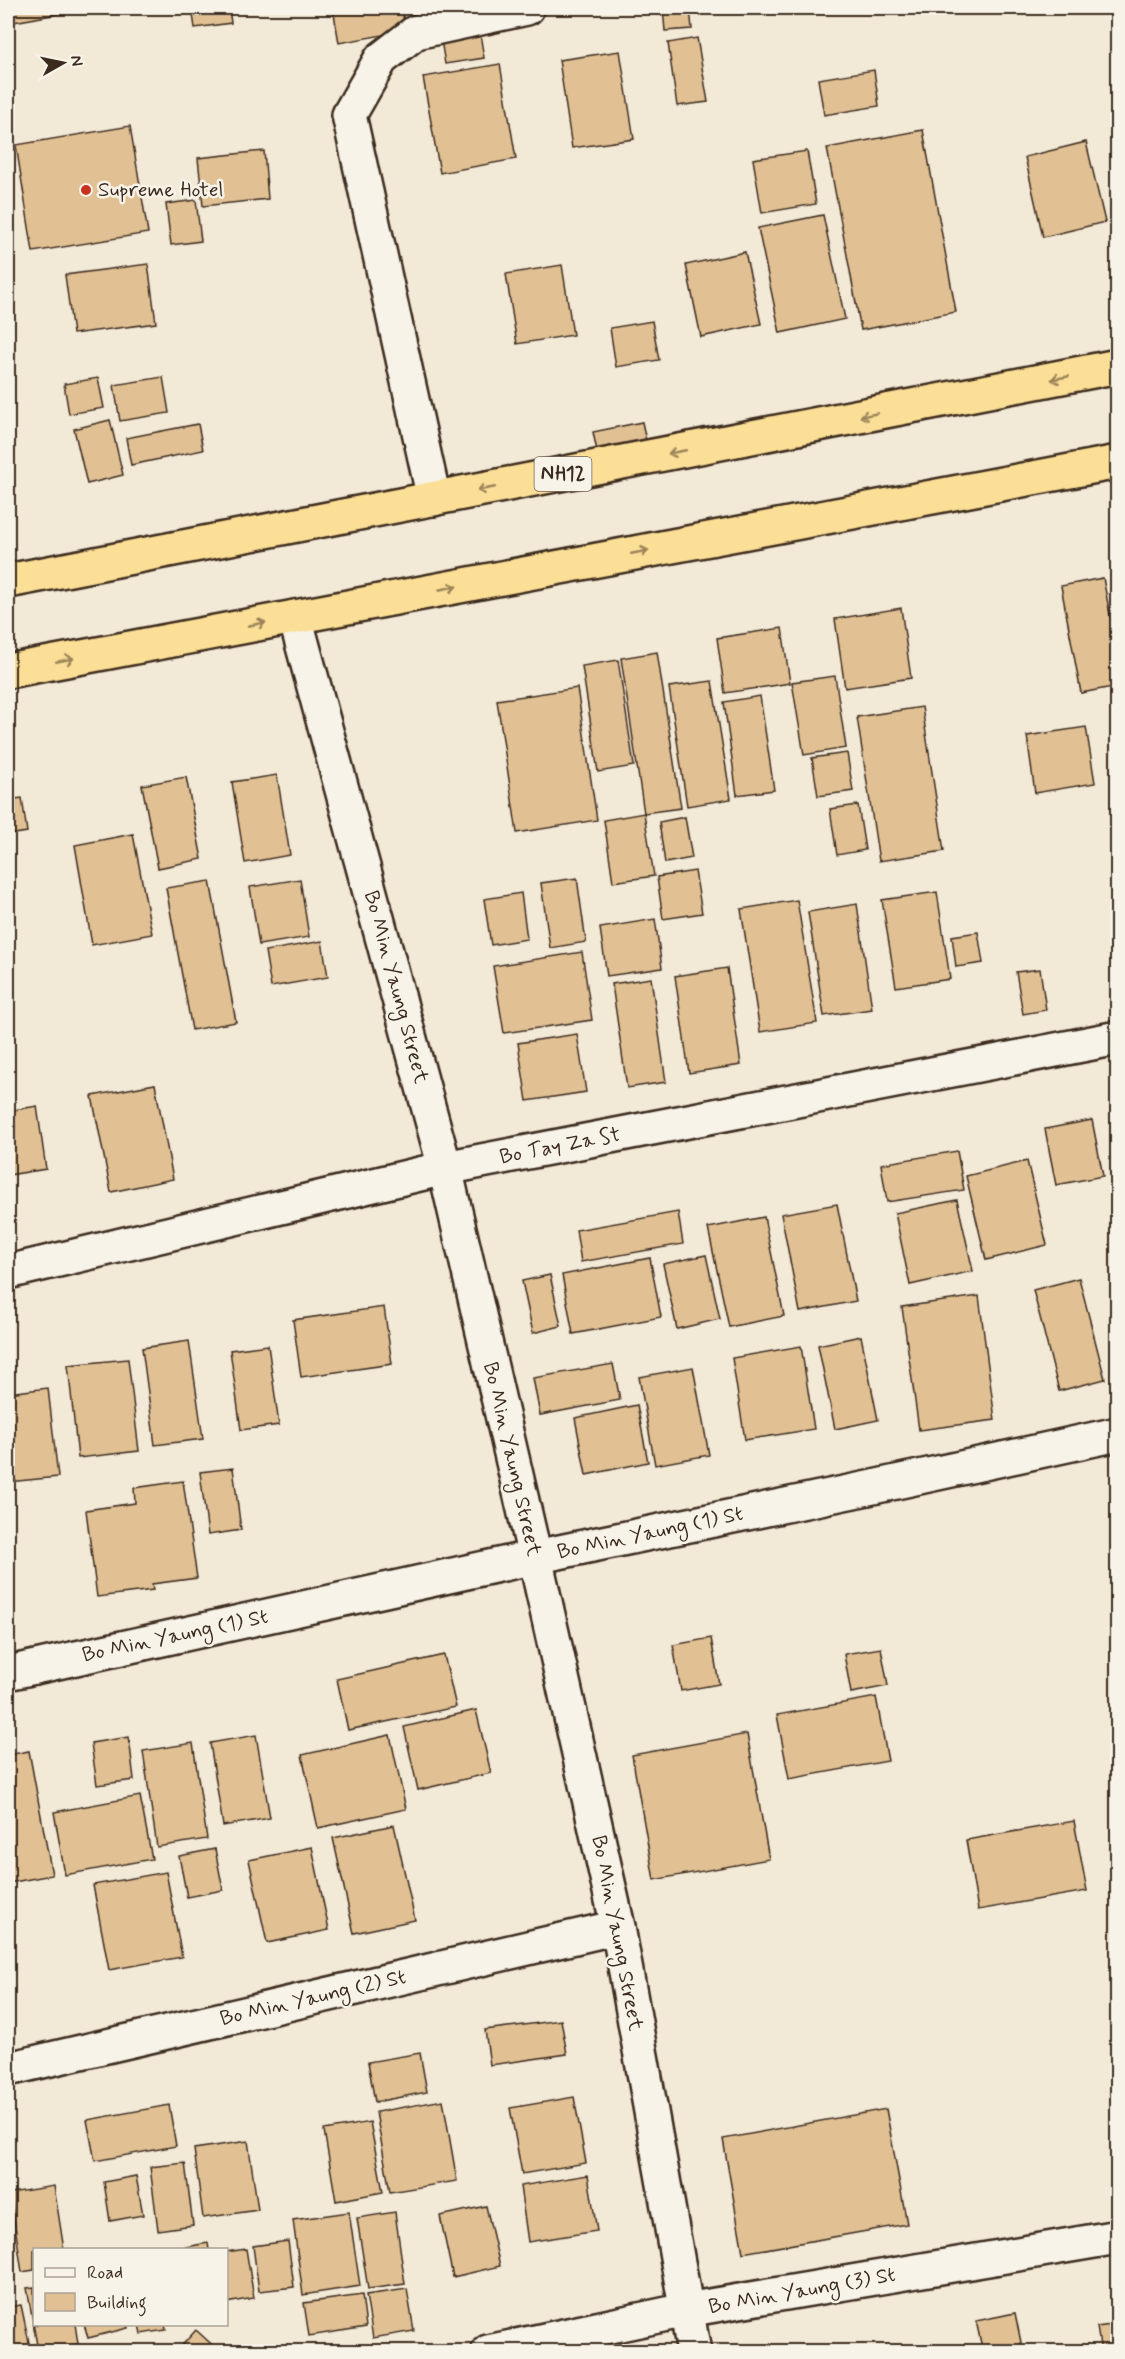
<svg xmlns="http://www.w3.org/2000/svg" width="1125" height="2359" font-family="Mynerve,sans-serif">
  <rect width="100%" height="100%" fill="#f3e9d7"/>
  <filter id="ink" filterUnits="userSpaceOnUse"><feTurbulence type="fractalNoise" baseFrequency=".0167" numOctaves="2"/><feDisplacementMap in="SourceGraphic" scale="12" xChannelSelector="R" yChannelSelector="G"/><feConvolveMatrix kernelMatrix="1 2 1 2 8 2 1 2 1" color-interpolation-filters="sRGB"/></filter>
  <g filter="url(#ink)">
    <g fill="#e1c194" stroke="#3b2a1e" stroke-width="1.5">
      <polygon points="8,8 91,8 8,23"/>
      <polygon points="192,8 229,8 231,23 195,28"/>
      <polygon points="333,8 402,8 405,31 339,43"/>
      <polygon points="663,8 690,8 692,29 665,31"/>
      <polygon points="480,34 484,58 445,64 441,40"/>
      <polygon points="697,38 708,102 677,106 668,43"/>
      <polygon points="620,51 634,139 572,148 559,60"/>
      <polygon points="500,64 516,159 440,173 423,77"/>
      <polygon points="874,70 879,106 824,115 818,79"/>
      <polygon points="130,126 148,233 33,252 16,145"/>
      <polygon points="923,130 956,312 861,330 827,148"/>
      <polygon points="1086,142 1105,222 1043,237 1025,157"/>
      <polygon points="264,151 268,199 203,206 198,158"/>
      <polygon points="807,151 816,204 762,213 753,159"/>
      <polygon points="196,200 201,241 171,245 166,204"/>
      <polygon points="823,215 845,319 780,333 758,228"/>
      <polygon points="745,252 761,324 701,337 686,265"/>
      <polygon points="148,264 156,323 73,334 65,275"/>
      <polygon points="562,265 573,335 517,344 506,274"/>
      <polygon points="652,321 659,360 616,367 610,328"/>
      <polygon points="163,377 169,413 120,421 114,385"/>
      <polygon points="98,378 104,408 69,414 64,384"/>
      <polygon points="110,420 123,475 87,484 74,429"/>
      <polygon points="642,422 647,446 598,456 593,432"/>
      <polygon points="198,424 203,450 131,465 126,438"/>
      <polygon points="1103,578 1118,656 1118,686 1081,693 1061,586"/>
      <polygon points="901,608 911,678 845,688 835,619"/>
      <polygon points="782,628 790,683 725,693 717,638"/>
      <polygon points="657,652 681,808 644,813 621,658"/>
      <polygon points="618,660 634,766 598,772 582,666"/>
      <polygon points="835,676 846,748 804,755 792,682"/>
      <polygon points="712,681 731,799 687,806 669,687"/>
      <polygon points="577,688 597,820 517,833 497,700"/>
      <polygon points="760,696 774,790 737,795 724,702"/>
      <polygon points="922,707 944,851 879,861 857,717"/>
      <polygon points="1086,727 1095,783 1035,793 1027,736"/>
      <polygon points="847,753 853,791 818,796 812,758"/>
      <polygon points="277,775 290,855 245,863 232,782"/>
      <polygon points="186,777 202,859 158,868 142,785"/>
      <polygon points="22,798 27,832 8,835 8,800"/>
      <polygon points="858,805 865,850 837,855 830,809"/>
      <polygon points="644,813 654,876 613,882 604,820"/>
      <polygon points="685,817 692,858 665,863 659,822"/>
      <polygon points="133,834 152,934 92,945 75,845"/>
      <polygon points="695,871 702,913 663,919 657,877"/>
      <polygon points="577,878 586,942 550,948 541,883"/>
      <polygon points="300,879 309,937 259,945 250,887"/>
      <polygon points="210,881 236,1022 192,1030 166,888"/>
      <polygon points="937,892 950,979 896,987 882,900"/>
      <polygon points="521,893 527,939 491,945 484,899"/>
      <polygon points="797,900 817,1023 760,1032 741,909"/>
      <polygon points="857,904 872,1009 824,1016 808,912"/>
      <polygon points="655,919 662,968 607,976 600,928"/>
      <polygon points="978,932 983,963 956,967 952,936"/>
      <polygon points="322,941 328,977 271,987 265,951"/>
      <polygon points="582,952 592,1020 504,1033 493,966"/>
      <polygon points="727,968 741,1065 689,1073 675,976"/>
      <polygon points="1040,969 1046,1010 1023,1014 1016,972"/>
      <polygon points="651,978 666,1082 627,1088 612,984"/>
      <polygon points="577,1034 586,1092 527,1101 518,1043"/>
      <polygon points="155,1084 173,1179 111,1192 92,1096"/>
      <polygon points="37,1106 46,1169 8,1175 8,1111"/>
      <polygon points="1092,1120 1103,1176 1056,1185 1045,1129"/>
      <polygon points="957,1151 964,1190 887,1202 881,1164"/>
      <polygon points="1027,1161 1047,1245 986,1260 966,1176"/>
      <polygon points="957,1200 973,1271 910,1285 895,1213"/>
      <polygon points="837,1204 856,1301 800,1312 781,1214"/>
      <polygon points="678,1212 683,1244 581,1262 576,1230"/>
      <polygon points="764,1217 784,1316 729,1327 708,1228"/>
      <polygon points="706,1255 720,1319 677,1329 663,1264"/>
      <polygon points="650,1258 661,1317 573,1334 562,1275"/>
      <polygon points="550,1275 561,1326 533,1333 522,1281"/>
      <polygon points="1079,1278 1105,1379 1059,1391 1033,1290"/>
      <polygon points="979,1296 995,1420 919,1430 902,1307"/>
      <polygon points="384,1307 392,1364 301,1377 293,1320"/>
      <polygon points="861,1336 878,1420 835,1429 818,1345"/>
      <polygon points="189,1341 203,1439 155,1445 142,1348"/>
      <polygon points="268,1345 279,1425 241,1430 230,1350"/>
      <polygon points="801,1346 814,1429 745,1440 732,1358"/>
      <polygon points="128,1359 139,1451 78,1458 68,1365"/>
      <polygon points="613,1364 620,1400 540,1415 533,1378"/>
      <polygon points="693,1367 709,1455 655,1465 639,1377"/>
      <polygon points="48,1388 58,1477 8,1482 8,1393"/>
      <polygon points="637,1405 648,1462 586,1475 575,1418"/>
      <polygon points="233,1468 241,1530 208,1535 200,1472"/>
      <polygon points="183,1481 197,1578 152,1584 153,1590 97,1597 86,1510 135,1503 134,1488"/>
      <polygon points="711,1638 719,1684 681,1691 673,1645"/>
      <polygon points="881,1648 888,1686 851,1693 844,1654"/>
      <polygon points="444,1655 456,1707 348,1730 337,1679"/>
      <polygon points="876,1697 888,1761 789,1779 777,1715"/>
      <polygon points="476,1710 491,1773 418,1790 404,1727"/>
      <polygon points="747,1734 769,1859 654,1880 632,1755"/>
      <polygon points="256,1735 270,1818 223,1826 210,1743"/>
      <polygon points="390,1735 406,1809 318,1828 302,1755"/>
      <polygon points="129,1737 134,1780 97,1785 91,1743"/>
      <polygon points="193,1743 207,1839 157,1847 143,1751"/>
      <polygon points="29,1751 52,1875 8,1883 8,1755"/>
      <polygon points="140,1796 152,1859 65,1875 54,1812"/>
      <polygon points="1074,1821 1087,1891 978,1910 966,1840"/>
      <polygon points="394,1825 415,1920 354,1933 333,1838"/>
      <polygon points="312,1847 329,1930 267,1943 249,1860"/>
      <polygon points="215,1849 223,1890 187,1897 179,1856"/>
      <polygon points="166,1872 182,1957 109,1970 93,1885"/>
      <polygon points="561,2020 567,2054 490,2065 485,2030"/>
      <polygon points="420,2053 427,2092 375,2102 368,2062"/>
      <polygon points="574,2097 586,2163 522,2174 510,2108"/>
      <polygon points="443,2100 457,2181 390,2192 376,2112"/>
      <polygon points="169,2105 176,2146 95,2161 87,2120"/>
      <polygon points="886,2109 907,2224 743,2253 723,2139"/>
      <polygon points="370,2122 383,2192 336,2201 324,2130"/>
      <polygon points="248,2141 258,2210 203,2218 194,2149"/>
      <polygon points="185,2163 193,2225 158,2230 150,2167"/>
      <polygon points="588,2175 597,2231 528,2242 520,2186"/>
      <polygon points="136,2176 143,2215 110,2221 104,2182"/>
      <polygon points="54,2186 64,2250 34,2250 34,2270 22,2272 10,2193"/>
      <polygon points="486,2206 500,2266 453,2277 440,2216"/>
      <polygon points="349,2212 360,2286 303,2295 293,2220"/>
      <polygon points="395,2212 405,2284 368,2289 357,2218"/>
      <polygon points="288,2241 294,2287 259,2291 253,2246"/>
      <polygon points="208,2243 209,2250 170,2250"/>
      <polygon points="246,2249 254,2298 226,2303 226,2252"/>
      <polygon points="34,2287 34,2324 75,2324 78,2344 38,2351 27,2288"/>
      <polygon points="407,2289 414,2331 373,2338 366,2295"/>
      <polygon points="362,2295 366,2327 309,2336 304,2303"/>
      <polygon points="21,2305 31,2352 8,2352 8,2307"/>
      <polygon points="1015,2313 1023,2352 983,2352 976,2321"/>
      <polygon points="84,2324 127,2324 128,2328 88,2338"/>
      <polygon points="139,2324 165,2324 166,2330 141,2334"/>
      <polygon points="1118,2324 1118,2352 1101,2352 1097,2327"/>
      <polygon points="196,2330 220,2352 176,2352"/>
    </g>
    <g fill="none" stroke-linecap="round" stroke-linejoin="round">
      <g stroke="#3b2a1e" stroke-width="38">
        <g id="minor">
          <polyline points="434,499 349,115 381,59 416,32 527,8"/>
          <polyline points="295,617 445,1168 535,1557 618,1927 694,2352"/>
          <polyline points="8,1272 445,1168 1118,1038"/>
          <polyline points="8,1673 535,1557 873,1487 1118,1434"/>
          <polyline points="8,2069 618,1927"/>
          <polyline points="488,2352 686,2310 1118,2237"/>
        </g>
      </g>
      <g stroke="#3b2a1e" stroke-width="38">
        <g id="trunk">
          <polyline points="8,581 1118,366"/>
          <polyline points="8,671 1118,462"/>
        </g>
      </g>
      <use href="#minor" stroke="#f7f3e8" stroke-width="33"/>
      <use href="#trunk" stroke="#fbdf96" stroke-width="33"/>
    </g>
    <defs><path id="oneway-shaft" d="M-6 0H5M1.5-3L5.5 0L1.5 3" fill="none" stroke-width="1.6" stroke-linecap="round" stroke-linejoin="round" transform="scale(1.5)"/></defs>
    <g stroke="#9b845a">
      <use href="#oneway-shaft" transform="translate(1060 378) rotate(169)"/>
      <use href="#oneway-shaft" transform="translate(869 415) rotate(169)"/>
      <use href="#oneway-shaft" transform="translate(677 452) rotate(169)"/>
      <use href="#oneway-shaft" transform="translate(486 489) rotate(169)"/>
      <use href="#oneway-shaft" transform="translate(640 552) rotate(-11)"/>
      <use href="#oneway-shaft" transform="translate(448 588) rotate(-11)"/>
      <use href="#oneway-shaft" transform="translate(257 624) rotate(-11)"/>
      <use href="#oneway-shaft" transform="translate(65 660) rotate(-11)"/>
    </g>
  </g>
  <circle fill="#c8321e" stroke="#f7f3e8" stroke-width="2" cx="86" cy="190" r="6"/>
  <g text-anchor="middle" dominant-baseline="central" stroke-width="5" stroke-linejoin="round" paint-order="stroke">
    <rect fill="#f7f3e8" stroke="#73665b" stroke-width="1.5" x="534.5" y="457" width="57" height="34" rx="4.5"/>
    <g font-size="20" font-weight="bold" fill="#3b2a1e">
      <text x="563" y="474">NH12</text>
    </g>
    <g font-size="21" fill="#3b2a1e" stroke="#f7f3e8" text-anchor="start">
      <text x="98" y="190">Supreme Hotel</text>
    </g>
    <g font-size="21" fill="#3b2a1e" stroke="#f7f3e8">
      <text transform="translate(396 987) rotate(75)">Bo Min Yaung Street</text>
      <text transform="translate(560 1146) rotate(-11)">Bo Tay Za St</text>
      <text transform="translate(512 1459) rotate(77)">Bo Min Yaung Street</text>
      <text transform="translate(650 1533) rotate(-12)">Bo Min Yaung (1) St</text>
      <text transform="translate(175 1636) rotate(-12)">Bo Min Yaung (1) St</text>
      <text transform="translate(617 1933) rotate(79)">Bo Min Yaung Street</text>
      <text transform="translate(313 1998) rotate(-13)">Bo Min Yaung (2) St</text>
      <text transform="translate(802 2291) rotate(-10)">Bo Min Yaung (3) St</text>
    </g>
  </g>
  <rect width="1125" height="2359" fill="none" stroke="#f7f3e8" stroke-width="30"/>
  <rect x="15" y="15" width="1095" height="2329" fill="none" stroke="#3b2a1e" stroke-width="2" filter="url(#ink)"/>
  <rect x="33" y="2248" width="195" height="78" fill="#f7f3e8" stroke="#aca397" stroke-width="1.5"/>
  <rect x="45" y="2268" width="30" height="9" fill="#f7f3e8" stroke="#aca397" stroke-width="1.5"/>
  <text x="87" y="2278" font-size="18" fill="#3b2a1e">Road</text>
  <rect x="45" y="2293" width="30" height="18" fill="#e1c194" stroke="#aca397" stroke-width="1.5"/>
  <text x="87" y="2308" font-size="18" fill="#3b2a1e">Building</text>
  <g transform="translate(63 63) rotate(81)" stroke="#f7f3e8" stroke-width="4.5" paint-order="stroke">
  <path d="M0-4.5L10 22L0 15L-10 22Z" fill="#3b2a1e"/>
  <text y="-9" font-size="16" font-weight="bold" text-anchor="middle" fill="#3b2a1e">N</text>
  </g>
</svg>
